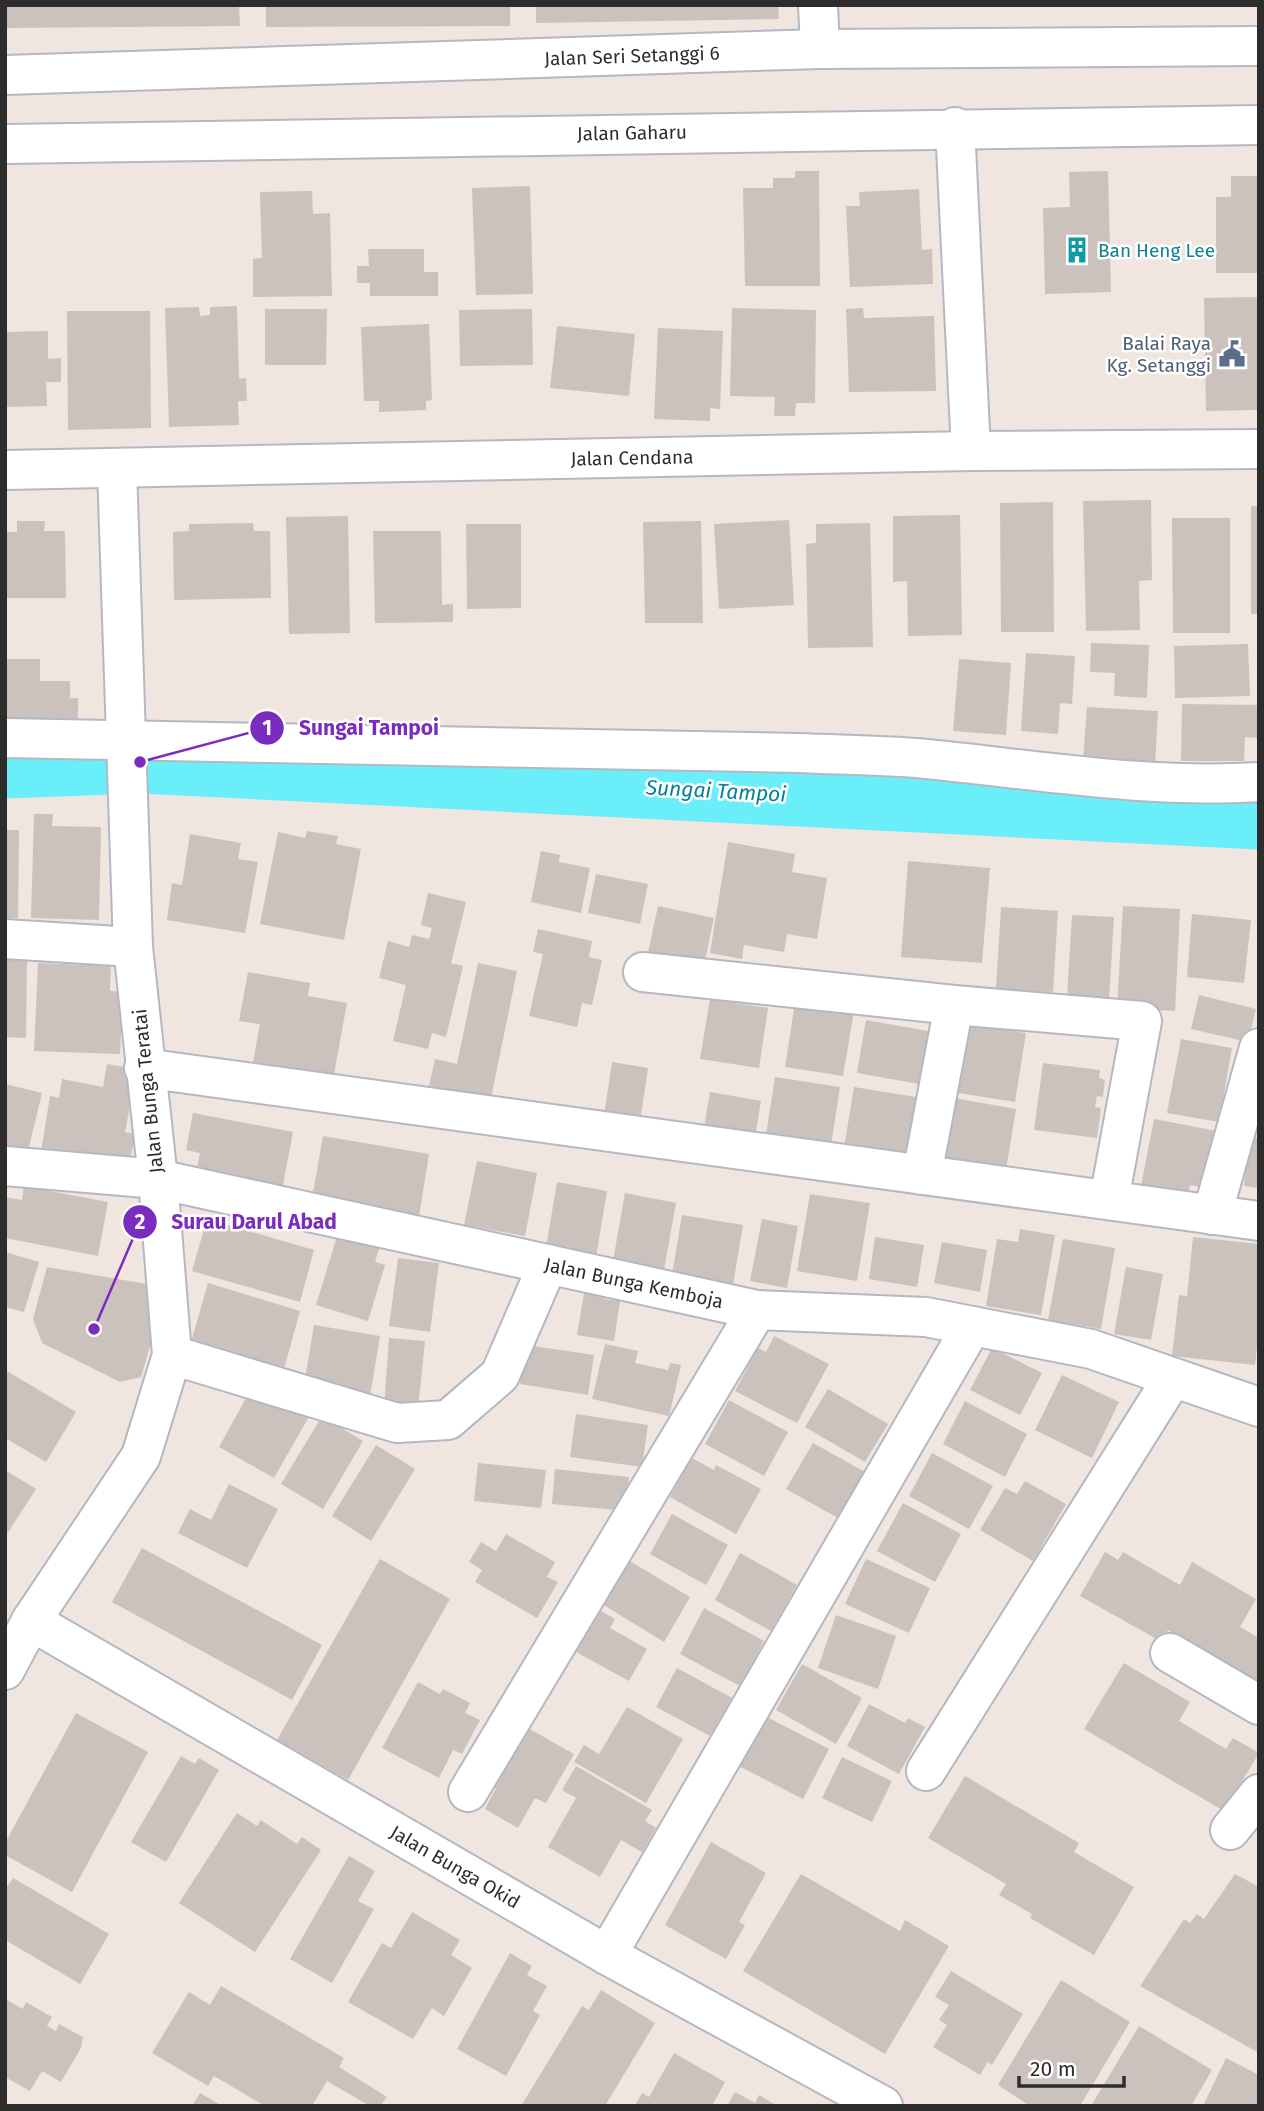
<svg xmlns="http://www.w3.org/2000/svg" width="1264" height="2111" font-family="'Fira Sans',sans-serif">
  <rect width="100%" height="100%" fill="#f0e5df"/>
  <g fill="none" stroke-linecap="round" stroke-linejoin="round">
    <polyline stroke="#6aeffa" stroke-width="63" points="5,767 140,762 1259,818"/>
  </g>
  <g fill="#cbc2be">
    <polygon points="5,5 239,5 240,26 5,28"/>
    <polygon points="266,5 510,5 510,26 266,27"/>
    <polygon points="536,5 778,5 779,19 536,23"/>
    <polygon points="795,171 819,171 820,286 745,286 743,188 773,188 773,178 795,178"/>
    <polygon points="1108,171 1111,292 1045,294 1043,208 1070,207 1069,172"/>
    <polygon points="1231,176 1259,176 1259,273 1216,273 1216,197 1231,197"/>
    <polygon points="530,186 533,294 476,295 472,188"/>
    <polygon points="919,189 922,250 932,249 933,284 850,287 846,206 860,206 859,192"/>
    <polygon points="312,191 313,214 330,213 332,296 253,297 253,259 262,258 260,192"/>
    <polygon points="368,249 424,249 424,272 438,272 438,296 370,296 370,283 357,283 357,266 369,266"/>
    <polygon points="1259,297 1259,410 1206,411 1204,298"/>
    <polygon points="237,306 239,379 246,378 247,401 238,401 239,425 169,427 165,308 199,307 200,316 210,315 210,307"/>
    <polygon points="732,308 816,310 815,403 796,403 795,416 774,416 775,397 730,396"/>
    <polygon points="863,308 864,318 934,316 936,391 849,392 846,309"/>
    <polygon points="265,309 327,309 326,365 265,365"/>
    <polygon points="532,309 533,365 460,366 459,310"/>
    <polygon points="67,311 150,311 151,428 68,430"/>
    <polygon points="429,324 432,400 426,401 426,410 379,412 379,401 364,401 361,327"/>
    <polygon points="557,326 635,334 629,396 550,388"/>
    <polygon points="658,328 723,331 720,409 710,408 710,421 654,419"/>
    <polygon points="48,331 48,359 61,358 61,382 46,382 47,406 5,407 5,332"/>
    <polygon points="1151,500 1152,580 1139,581 1140,630 1086,631 1083,501"/>
    <polygon points="1053,502 1054,632 1001,632 1000,503"/>
    <rect x="1251" y="506" width="8" height="108"/>
    <polygon points="960,515 962,635 908,636 907,581 893,582 893,516"/>
    <polygon points="348,516 350,633 289,634 286,517"/>
    <polygon points="1172,518 1230,518 1230,633 1173,633"/>
    <polygon points="789,520 794,605 719,609 714,524"/>
    <polygon points="17,521 45,521 44,531 65,531 66,598 5,598 5,532 17,532"/>
    <polygon points="701,521 703,623 645,623 643,522"/>
    <polygon points="253,523 254,531 270,531 271,598 174,600 173,532 189,531 189,524"/>
    <polygon points="870,523 873,647 808,648 806,544 816,543 816,524"/>
    <polygon points="466,524 521,524 521,608 467,609"/>
    <polygon points="373,531 441,531 442,605 453,604 453,622 375,623"/>
    <polygon points="1091,643 1149,645 1147,698 1114,696 1115,673 1090,672"/>
    <polygon points="1248,644 1250,696 1175,698 1174,646"/>
    <polygon points="1026,653 1075,656 1072,704 1060,703 1058,734 1021,731"/>
    <polygon points="5,659 40,659 40,681 70,681 70,698 78,698 78,729 5,730"/>
    <polygon points="959,659 1011,663 1006,735 953,731"/>
    <polygon points="1182,704 1259,705 1259,738 1245,737 1244,761 1181,761"/>
    <polygon points="1087,707 1158,711 1155,765 1083,760"/>
    <polygon points="34,814 53,814 52,826 101,827 99,920 31,918"/>
    <polygon points="5,830 19,830 18,918 5,918"/>
    <polygon points="307,831 338,836 336,844 361,849 344,940 260,924 278,832 305,838"/>
    <polygon points="190,834 241,843 238,859 258,862 245,933 167,920 172,883 182,885"/>
    <polygon points="728,842 795,854 792,872 827,878 817,939 787,934 784,952 744,945 742,959 710,953"/>
    <polygon points="541,851 560,855 559,862 590,868 581,913 531,902"/>
    <polygon points="908,861 990,868 982,963 901,957"/>
    <polygon points="596,874 648,884 640,924 588,913"/>
    <polygon points="428,893 466,902 451,963 463,966 446,1037 432,1033 428,1049 393,1041 406,985 379,978 388,941 409,947 412,935 429,939 432,928 421,925"/>
    <polygon points="658,906 714,918 704,965 648,953"/>
    <polygon points="1123,906 1180,909 1175,1011 1117,1008"/>
    <polygon points="1001,907 1058,911 1053,992 996,989"/>
    <polygon points="1192,914 1251,920 1244,983 1187,977"/>
    <polygon points="1072,915 1114,917 1109,1000 1067,998"/>
    <polygon points="538,929 592,941 589,957 602,960 592,1005 582,1003 577,1027 529,1016 543,954 533,952"/>
    <polygon points="5,956 27,956 26,1038 5,1037"/>
    <polygon points="38,963 111,966 110,991 123,992 120,1054 34,1051"/>
    <polygon points="478,963 517,971 490,1103 428,1090 435,1059 457,1064"/>
    <polygon points="248,972 310,983 308,996 347,1003 334,1074 315,1071 313,1085 251,1073 260,1024 239,1021"/>
    <polygon points="1199,995 1256,1009 1248,1042 1191,1029"/>
    <polygon points="710,999 768,1008 759,1068 700,1059"/>
    <polygon points="795,1003 854,1011 843,1076 785,1067"/>
    <polygon points="866,1020 928,1031 919,1084 857,1073"/>
    <polygon points="964,1024 1026,1033 1015,1102 953,1092"/>
    <polygon points="1181,1039 1232,1048 1219,1122 1167,1113"/>
    <polygon points="612,1062 648,1068 640,1122 604,1116"/>
    <polygon points="1043,1063 1100,1070 1099,1078 1105,1080 1103,1097 1097,1096 1095,1107 1101,1108 1097,1138 1034,1130"/>
    <polygon points="107,1064 137,1069 125,1132 135,1134 130,1161 41,1152 50,1096 59,1098 62,1079 103,1087"/>
    <polygon points="775,1077 840,1087 830,1152 765,1141"/>
    <polygon points="5,1084 42,1093 27,1155 5,1149"/>
    <polygon points="854,1087 922,1098 911,1165 843,1154"/>
    <polygon points="710,1092 761,1101 754,1143 703,1134"/>
    <polygon points="954,1098 1016,1109 1005,1176 943,1167"/>
    <polygon points="193,1113 293,1132 282,1190 196,1173 200,1153 186,1150"/>
    <polygon points="1154,1119 1217,1131 1206,1188 1190,1185 1188,1195 1141,1186"/>
    <polygon points="323,1136 429,1154 419,1217 312,1199"/>
    <polygon points="1249,1137 1259,1138 1259,1188 1244,1186"/>
    <polygon points="477,1161 537,1173 525,1236 464,1225"/>
    <polygon points="557,1182 607,1191 596,1257 546,1248"/>
    <polygon points="24,1186 108,1202 98,1256 5,1238 5,1197 22,1200"/>
    <polygon points="625,1193 676,1203 664,1270 613,1261"/>
    <polygon points="810,1194 870,1203 857,1281 797,1271"/>
    <polygon points="682,1215 743,1225 733,1285 672,1275"/>
    <polygon points="207,1219 314,1250 300,1302 192,1271"/>
    <polygon points="762,1219 798,1226 787,1288 750,1281"/>
    <polygon points="1020,1229 1055,1235 1041,1315 986,1306 997,1239 1018,1242"/>
    <polygon points="338,1233 380,1246 375,1262 385,1265 368,1321 316,1305"/>
    <polygon points="875,1237 924,1245 917,1287 869,1279"/>
    <polygon points="1193,1237 1259,1244 1259,1329 1255,1365 1172,1356 1179,1295 1187,1296"/>
    <polygon points="1063,1239 1115,1248 1101,1329 1048,1320"/>
    <polygon points="942,1242 987,1250 980,1292 934,1283"/>
    <polygon points="5,1252 39,1262 24,1312 5,1307"/>
    <polygon points="398,1258 439,1263 430,1332 389,1326"/>
    <polygon points="47,1267 147,1284 152,1339 141,1377 120,1382 42,1343 33,1319"/>
    <polygon points="1126,1267 1163,1274 1151,1340 1114,1334"/>
    <polygon points="208,1283 300,1311 284,1369 191,1342"/>
    <polygon points="585,1287 605,1290 604,1299 620,1301 614,1341 577,1335"/>
    <polygon points="314,1325 380,1336 370,1396 304,1385"/>
    <polygon points="774,1336 829,1364 797,1423 735,1391 758,1348 766,1352"/>
    <polygon points="389,1338 425,1341 418,1409 384,1407"/>
    <polygon points="605,1344 638,1351 635,1363 668,1370 670,1363 681,1365 669,1416 592,1399"/>
    <polygon points="526,1345 594,1355 588,1395 520,1384"/>
    <polygon points="992,1348 1042,1373 1020,1415 970,1390"/>
    <polygon points="5,1370 76,1412 46,1462 5,1438"/>
    <polygon points="1062,1375 1119,1402 1092,1458 1035,1430"/>
    <polygon points="251,1389 311,1413 274,1478 219,1447"/>
    <polygon points="828,1389 888,1424 865,1462 805,1427"/>
    <polygon points="729,1400 788,1432 764,1476 705,1444"/>
    <polygon points="965,1401 1027,1434 1005,1477 943,1444"/>
    <polygon points="576,1414 648,1425 642,1467 570,1457"/>
    <polygon points="322,1416 363,1441 323,1509 281,1484"/>
    <polygon points="813,1443 865,1472 838,1518 786,1489"/>
    <polygon points="376,1445 415,1469 371,1541 332,1516"/>
    <polygon points="932,1453 993,1486 969,1529 909,1496"/>
    <polygon points="692,1458 714,1470 716,1465 761,1489 736,1534 670,1497"/>
    <polygon points="478,1463 546,1470 541,1508 474,1501"/>
    <polygon points="555,1469 629,1477 626,1511 552,1504"/>
    <polygon points="5,1470 36,1489 5,1537"/>
    <polygon points="1025,1481 1066,1504 1033,1561 980,1530 1005,1488 1017,1494"/>
    <polygon points="229,1484 278,1509 247,1568 178,1533 190,1509 211,1520"/>
    <polygon points="903,1503 961,1534 935,1582 877,1551"/>
    <polygon points="672,1514 728,1545 706,1585 650,1554"/>
    <polygon points="506,1534 555,1562 547,1577 558,1582 537,1618 475,1582 482,1570 469,1562 481,1542 496,1551"/>
    <polygon points="142,1548 322,1645 292,1700 112,1602"/>
    <polygon points="1105,1552 1118,1560 1123,1552 1180,1585 1192,1562 1256,1599 1240,1627 1259,1638 1259,1682 1168,1630 1162,1642 1080,1596"/>
    <polygon points="740,1553 797,1585 771,1631 715,1600"/>
    <polygon points="380,1559 450,1599 348,1780 277,1740"/>
    <polygon points="866,1559 930,1588 909,1633 845,1604"/>
    <polygon points="628,1560 690,1597 664,1642 602,1604"/>
    <polygon points="588,1604 615,1619 610,1628 647,1649 629,1681 565,1646"/>
    <polygon points="704,1608 764,1641 740,1686 680,1654"/>
    <polygon points="836,1615 896,1636 878,1689 818,1668"/>
    <polygon points="1124,1663 1190,1702 1179,1721 1226,1749 1233,1738 1259,1753 1224,1811 1084,1729"/>
    <polygon points="802,1664 862,1698 836,1744 776,1710"/>
    <polygon points="677,1668 732,1698 710,1736 656,1707"/>
    <polygon points="418,1682 440,1694 443,1689 470,1703 465,1713 480,1720 462,1754 453,1750 439,1778 382,1748"/>
    <polygon points="869,1704 905,1723 908,1718 925,1727 899,1774 847,1746"/>
    <polygon points="627,1707 683,1739 646,1803 574,1762 584,1745 599,1754"/>
    <polygon points="757,1712 829,1749 803,1799 731,1762"/>
    <polygon points="76,1713 148,1752 72,1892 5,1855 5,1843"/>
    <polygon points="512,1719 574,1754 546,1803 535,1798 518,1828 485,1809 496,1788 478,1778"/>
    <polygon points="181,1756 195,1764 199,1758 219,1770 166,1862 131,1842"/>
    <polygon points="842,1757 892,1781 872,1822 822,1798"/>
    <polygon points="576,1766 652,1810 645,1821 656,1828 642,1852 621,1840 600,1877 548,1847 576,1798 562,1790"/>
    <polygon points="965,1776 1079,1843 1074,1852 1134,1887 1094,1955 1030,1918 1032,1914 999,1895 1006,1884 928,1838"/>
    <polygon points="237,1813 257,1826 261,1820 297,1844 302,1837 321,1850 255,1952 179,1903"/>
    <polygon points="711,1842 766,1873 739,1922 745,1925 726,1959 665,1925"/>
    <polygon points="349,1856 375,1871 358,1901 374,1909 332,1983 290,1959"/>
    <polygon points="801,1874 900,1931 905,1920 949,1946 885,2054 743,1971"/>
    <polygon points="1235,1874 1259,1887 1259,2053 1140,1986 1184,1919 1190,1923 1197,1914 1204,1919"/>
    <polygon points="13,1878 109,1934 80,1984 5,1940 5,1890"/>
    <polygon points="412,1912 460,1940 451,1955 472,1968 444,2016 432,2008 413,2039 348,2002 382,1943 391,1948"/>
    <polygon points="510,1953 532,1966 527,1975 547,1986 533,2011 540,2015 506,2076 457,2049"/>
    <polygon points="951,1971 1023,2014 992,2065 988,2062 980,2075 933,2047 947,2025 939,2020 949,2005 935,1997"/>
    <polygon points="1061,1980 1130,2022 1080,2106 1030,2106 998,2085"/>
    <polygon points="221,1986 344,2058 339,2067 387,2097 380,2106 370,2106 327,2081 312,2106 265,2106 214,2076 208,2086 152,2053 189,1992 210,2005"/>
    <polygon points="601,1990 655,2023 605,2106 521,2106 582,2006 589,2010"/>
    <polygon points="5,1999 23,2009 26,2002 52,2017 47,2026 56,2031 59,2024 83,2037 81,2048 61,2082 42,2071 30,2091 5,2077"/>
    <polygon points="1139,2026 1212,2070 1191,2106 1091,2106"/>
    <polygon points="674,2053 725,2082 712,2106 635,2106 642,2093 649,2097"/>
    <polygon points="1226,2058 1259,2075 1259,2106 1203,2106"/>
    <polygon points="735,2092 755,2103 759,2095 777,2106 727,2106"/>
    <polygon points="200,2093 222,2106 192,2106"/>
  </g>
  <g fill="none" stroke-linecap="round" stroke-linejoin="round">
    <g stroke="#b3b8c2" stroke-width="42">
      <g id="minor">
        <polyline points="818,5 820,49"/>
        <polyline points="5,75 820,49 1259,46"/>
        <polyline points="955,127 971,451"/>
        <polyline points="5,144 1259,125"/>
        <polyline points="5,470 971,451 1259,449"/>
        <path d="M5,738l793,15c43,2 86,2 129,6 110,11 220,30 332,23"/>
        <polyline points="5,939 133,947"/>
        <polyline points="643,972 954,1005 1142,1021 1109,1200"/>
        <polyline points="144,1068 1259,1221"/>
        <polyline points="5,1166 158,1179 757,1310 926,1317 1091,1349 1259,1407"/>
        <polyline points="922,1175 954,1005"/>
        <polyline points="1212,1215 1259,1048"/>
        <polyline points="172,1355 397,1423 448,1420 500,1375 548,1264"/>
        <polyline points="31,1621 607,1955 883,2106"/>
        <polyline points="1170,1653 1259,1705"/>
        <polyline points="5,1670 31,1621 141,1456 172,1355 158,1179 133,947 117,468"/>
        <polyline points="926,1771 1172,1379"/>
        <polyline points="468,1792 757,1310"/>
        <polyline points="1230,1830 1259,1794"/>
        <polyline points="607,1955 972,1326"/>
      </g>
    </g>
    <use href="#minor" stroke="#fff" stroke-width="38"/>
  </g>
  <defs>
    <g id="building-bare" transform="scale(2.1)"><path d="M-4-6H4V6H1V3H-1V6H-4ZM-2.5-4.3h1.7v1.8h-1.7ZM.8-4.3h1.7v1.8H.8ZM-2.5-1h1.7V.8h-1.7ZM.8-1h1.7V.8H.8Z" fill="#0f9aa8" stroke="#fff" stroke-width="2.5" paint-order="stroke"/></g>
    <g id="civic-bare" transform="scale(2.1)"><path d="M-.6-6.5H3V-4.5H.6V-3L4-1V1h2V6H-6V1h2V-1L-.6-3ZM-1.2 2.5V6h2.4V2.5Z" fill="#5c6f8a" stroke="#fff" stroke-width="2.5" paint-order="stroke"/></g>
  </defs>
  <g fill-rule="evenodd">
    <use href="#building-bare" x="1077" y="250"/>
    <use href="#civic-bare" x="1232" y="354"/>
  </g>
  <g text-anchor="middle" dominant-baseline="central" stroke-width="5" stroke-linejoin="round" paint-order="stroke">
    <g font-size="19" fill="#2d2d2d" stroke="#fff">
      <text transform="translate(632 56) rotate(-2)">Jalan Seri Setanggi 6</text>
      <text transform="translate(632 133) rotate(-1)">Jalan Gaharu</text>
      <text transform="translate(632 458) rotate(-1)">Jalan Cendana</text>
      <text transform="translate(148 1091) rotate(-96)">Jalan Bunga Teratai</text>
      <text transform="translate(634 1283) rotate(12)">Jalan Bunga Kemboja</text>
      <text transform="translate(455 1867) rotate(30)">Jalan Bunga Okid</text>
    </g>
    <g font-size="19" fill="#0d838f" stroke="#fff" text-anchor="start">
      <text x="1098" y="250">Ban Heng Lee</text>
    </g>
    <g font-size="19" fill="#4e5e75" stroke="#fff" text-anchor="end">
      <text x="1211" y="343">Balai Raya<tspan x="1211" dy="22">Kg. Setanggi</tspan></text>
    </g>
    <g font-size="21" font-style="italic" fill="#038096" stroke="#fff">
      <text transform="translate(716 791) rotate(3)">Sungai Tampoi</text>
    </g>
  </g>
  <path fill="none" stroke="#7b2cbf" stroke-width="2.5" d="M140 762L267 728M94 1329L140 1222"/>
  <g fill="#7b2cbf" stroke="#fff" stroke-width="2.5">
    <circle cx="140" cy="762" r="7"/>
    <circle cx="94" cy="1329" r="7"/>
    <circle cx="267" cy="728" r="18"/>
    <circle cx="140" cy="1222" r="18"/>
  </g>
  <g font-size="21" text-anchor="middle" font-weight="bold" fill="#fff">
    <text x="267" y="735">1</text>
    <text x="140" y="1229">2</text>
  </g>
  <g font-size="21" text-anchor="middle" font-weight="bold" fill="#7b2cbf" stroke="#fff" stroke-width="5" stroke-linejoin="round" paint-order="stroke">
    <text x="369" y="735">Sungai Tampoi</text>
    <text x="254" y="1229">Surau Darul Abad</text>
  </g>
  <rect width="1264" height="2111" fill="none" stroke="#2d2d2d" stroke-width="14"/>
  <path d="M1019 2076v10h105v-10" fill="none" stroke="#2d2d2d" stroke-width="3.5"/>
  <text x="1030" y="2076" font-size="21" fill="#2d2d2d" stroke="#ffffff" stroke-width="5" paint-order="stroke">20 m</text>
</svg>
